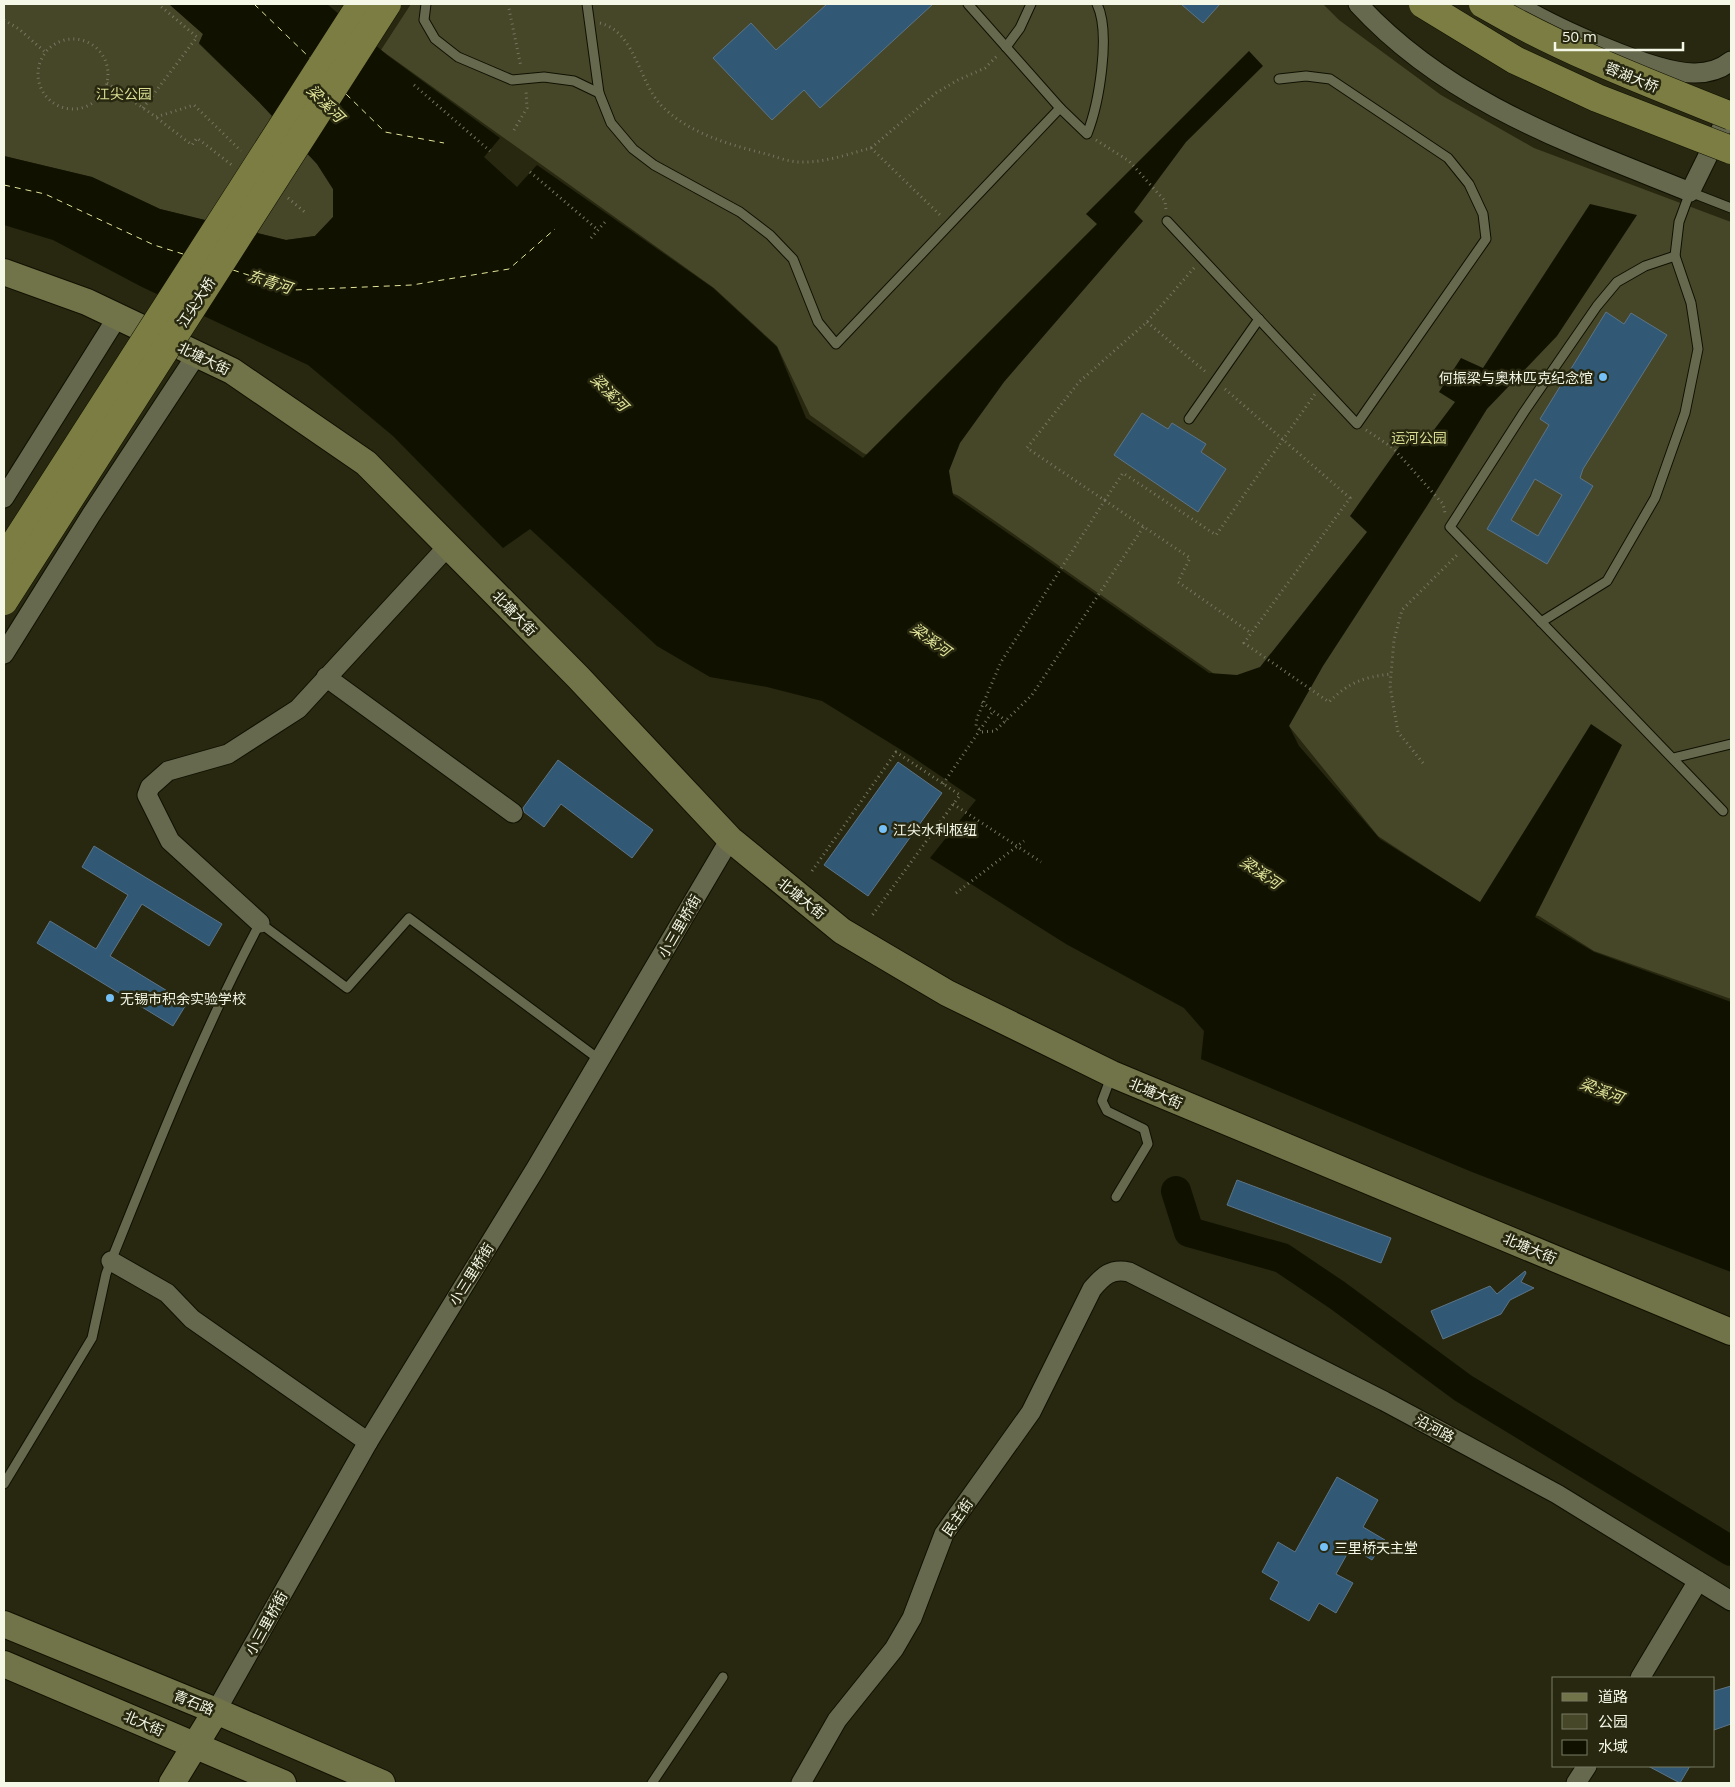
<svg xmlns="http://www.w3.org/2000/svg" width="1735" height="1787" font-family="'Open Sans','Noto Sans SC',sans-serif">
  <rect width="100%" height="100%" fill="#27280f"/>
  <g fill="#464729">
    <polygon points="4,4 169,4 203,34 199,44 259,102 317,164 333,189 333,217 315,236 286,240 160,209 92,177 4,156"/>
    <polygon points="411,4 1323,4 1339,20 1441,95 1534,148 1731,222 1731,999 1594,951 1539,916 1479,902 1378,836 1289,726 959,496 863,453 810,415 777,346 714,288 381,50"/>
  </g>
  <polygon fill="#110" points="169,4 327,4 387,55 500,138 484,157 517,187 537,165 713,288 777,347 806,418 863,458 1097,224 1086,214 1249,51 1263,66 1186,142 1134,212 1143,221 1004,382 960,443 949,471 953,495 1209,673 1237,675 1260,667 1367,532 1350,516 1409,433 1424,443 1455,402 1439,392 1461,358 1483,368 1590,204 1637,215 1557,336 1487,409 1427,506 1323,666 1289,726 1299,746 1380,839 1480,902 1591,724 1622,745 1535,917 1594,952 1731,1002 1731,1272 1472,1172 1201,1059 1204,1031 1184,1008 1066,944 930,858 976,800 911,756 822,701 767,687 710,677 657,646 530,529 503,548 393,436 308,365 142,287 53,240 4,225 4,156 92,177 160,209 286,240 315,236 333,217 333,189 317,164 259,102 199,43 203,34"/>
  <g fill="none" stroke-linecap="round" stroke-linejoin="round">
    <polyline stroke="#110" stroke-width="30" points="1176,1191 1189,1232 1282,1258 1337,1295 1463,1388 1731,1551"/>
    <g stroke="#e2e59b" stroke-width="1" stroke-dasharray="6 5" stroke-linecap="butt">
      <polyline points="254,4 311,59"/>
      <polyline points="346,94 385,132 444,143"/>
      <polyline points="4,185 45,194 154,245 183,254"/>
      <polyline points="233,270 294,290 412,285 509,269 555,229"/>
    </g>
  </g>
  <g fill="#315975" stroke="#5d7487" fill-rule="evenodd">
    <polygon points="827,4 933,4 820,108 804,90 772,120 713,58 751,23 776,50"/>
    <polygon points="1181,4 1220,4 1203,23"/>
    <path d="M1606,312l18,12 7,-11 36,22 -84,134 -3,9 13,8 -46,78 -60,-35 62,-104 -9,-6zM1535,479l27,16 -24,41 -27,-16z"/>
    <polygon points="1142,413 1168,429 1172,423 1206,444 1201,452 1226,469 1198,512 1114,455"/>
    <polygon points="558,760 653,830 632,858 561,804 544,827 524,812 523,808"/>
    <polygon points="898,762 942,793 868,896 824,865"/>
    <polygon points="94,846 222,924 209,946 142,904 110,956 187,1003 173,1026 37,943 50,921 96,949 128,895 82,867"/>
    <polygon points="1237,1180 1391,1238 1381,1263 1227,1205"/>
    <polygon points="1525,1271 1526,1273 1521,1282 1534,1288 1510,1300 1501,1314 1443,1339 1431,1311 1490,1286 1497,1294"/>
    <polygon points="1337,1477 1378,1500 1363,1527 1385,1540 1372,1560 1351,1547 1336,1574 1353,1583 1336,1613 1319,1603 1309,1621 1270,1599 1279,1582 1262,1572 1278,1542 1295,1552"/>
    <polygon points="1731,1686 1731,1724 1714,1730 1714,1691"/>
    <polygon points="1648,1766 1690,1766 1680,1783"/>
  </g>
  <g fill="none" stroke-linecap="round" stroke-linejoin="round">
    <g stroke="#101000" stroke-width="11">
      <g id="lane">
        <polyline points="426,4 424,20 435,39 458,57 512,80 544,77 574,81 599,93"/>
        <path d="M587,4l12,89 12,30 22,26 21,16 86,47 30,23 23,24 25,63 18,22 224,-236 27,26c12,-30 24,-101 10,-130"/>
        <polyline points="968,4 1060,108"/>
        <polyline points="1006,47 1020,28 1031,4"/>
        <polyline points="1167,221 1357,424 1486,239 1483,214 1469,184 1448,158 1330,79 1306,76 1279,79"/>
        <polyline points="1675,256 1645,266 1617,282 1597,306 1524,412 1450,527 1723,811"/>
        <polyline points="1189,419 1259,319"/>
        <polyline points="1541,622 1607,581 1655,498 1685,413 1698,349 1691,303 1675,256 1679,222 1690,192 1731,208"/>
        <polyline points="1673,758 1731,744"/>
        <polyline points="1111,1077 1102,1101 1107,1111 1144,1129 1148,1144 1116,1197"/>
        <path d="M4,1484l88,-146 14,-64 5,-13c46,-114 91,-229 149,-338l87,65 62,-70 191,142"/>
        <polyline points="652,1783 723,1677"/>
      </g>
    </g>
    <g stroke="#101000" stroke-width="21">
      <g id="street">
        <path d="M1358,4c90,98 211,139 332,188l41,-83"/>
        <path d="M1516,4c36,22 139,70 179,69 14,0 26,-4 36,-12"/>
        <polyline points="4,498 118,316"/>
        <polyline points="4,654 91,515 197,354"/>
        <polyline points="326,677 513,813"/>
        <polyline points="260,923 170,841 147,795 150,787 168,771 228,754 298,709 449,545"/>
        <polyline points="111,1261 167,1293 192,1319 368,1442"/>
        <polyline points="1640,1678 1698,1581"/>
        <polyline points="216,1711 368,1442 536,1168 730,839"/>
        <path d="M801,1783l36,-63 57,-71 18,-31 32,-84 87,-122 61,-123c11,-13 19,-21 37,-17l255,129 173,93 174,107"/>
        <polyline points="1576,1783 1587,1766"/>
      </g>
    </g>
    <g stroke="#101000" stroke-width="28">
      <g id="secondary">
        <polyline points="4,272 87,302 232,371 366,463 578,677 730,839 842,931 947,993 1112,1074 1731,1332"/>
        <polyline points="4,1624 216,1711 382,1783"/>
        <polyline points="4,1664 283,1783"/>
        <polyline points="172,1783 216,1711"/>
      </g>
    </g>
    <g stroke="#767761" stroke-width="3" stroke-dasharray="1 4" stroke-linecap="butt">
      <polyline points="508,4 521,67"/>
      <polyline points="4,20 19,29 45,52"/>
      <path d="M600,23c35,9 39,58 60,81 28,30 71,41 110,51 9,3 20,7 30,7 24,1 48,-8 71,-14l71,69"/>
      <circle cx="73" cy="74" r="35"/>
      <polyline points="107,83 156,117 194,105 241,151"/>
      <polyline points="414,85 490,151"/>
      <polyline points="143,108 197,37 158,4"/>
      <polyline points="157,118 192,145 197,138 233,166"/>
      <polyline points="514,130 527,108 526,90"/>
      <polyline points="1096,140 1129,161 1165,201 1166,210"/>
      <polyline points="871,148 936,93 958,80 985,68 999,54"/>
      <polyline points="530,172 598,230"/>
      <polyline points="288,198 307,214"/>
      <polyline points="591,238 605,222"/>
      <polyline points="1194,268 1147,322 1079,382 1027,448 1190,558 1178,582 1251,633"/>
      <polyline points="1147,322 1207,373"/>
      <path d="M1225,389l125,109 -106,145 85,59c19,-19 34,-25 62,-28"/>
      <polyline points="1366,430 1393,448 1443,504 1445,513"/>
      <polyline points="1105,500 1123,473 1216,535 1315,394"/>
      <polyline points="982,702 1006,721"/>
      <polyline points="1423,763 1398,732 1390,686 1394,640 1402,610 1459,553"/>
      <polyline points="943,784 993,711"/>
      <polyline points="953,804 1041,862"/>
      <polyline points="812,871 896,752 960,795 871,917"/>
      <polyline points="956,893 1024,841"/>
    </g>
    <use href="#lane" stroke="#67694e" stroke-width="9"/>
    <use href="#street" stroke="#67694e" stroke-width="19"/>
    <use href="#secondary" stroke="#717348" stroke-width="26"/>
    <g stroke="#101000" stroke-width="29" stroke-linecap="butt">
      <g id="primary-bridge">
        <polyline points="1423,4 1515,60 1597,98 1731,150"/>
        <path d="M1483,4c79,46 163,78 248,112"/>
        <polyline points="4,560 361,4"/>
        <polyline points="4,601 387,4"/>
      </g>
    </g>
    <polyline stroke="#767761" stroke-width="3" stroke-dasharray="1 4" stroke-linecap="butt" points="1105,500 1001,662 977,718 976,726 982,732 995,731 1032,695 1144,526"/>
    <use href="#primary-bridge" stroke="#7b7d43" stroke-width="28"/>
  </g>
  <g fill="#75c0f6" stroke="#27280f" stroke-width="2">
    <circle cx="1603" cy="377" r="5"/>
    <circle cx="883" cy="829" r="5"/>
    <circle cx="110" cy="998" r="5"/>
    <circle cx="1324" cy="1547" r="5"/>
  </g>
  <g text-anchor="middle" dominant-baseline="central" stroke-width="5" stroke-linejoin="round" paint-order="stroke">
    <g font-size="14" fill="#f5f7e7" stroke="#27280f">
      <text transform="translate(1632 77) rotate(22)">蓉湖大桥</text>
      <text transform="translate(196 302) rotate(-57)">江尖大桥</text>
      <text transform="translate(204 358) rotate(26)">北塘大街</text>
      <text transform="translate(515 613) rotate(46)">北塘大街</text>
      <text transform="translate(802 898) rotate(39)">北塘大街</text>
      <text transform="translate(679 926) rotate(-60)">小三里桥街</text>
      <text transform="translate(1156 1093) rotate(23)">北塘大街</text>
      <text transform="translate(1530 1248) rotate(23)">北塘大街</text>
      <text transform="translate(471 1274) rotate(-58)">小三里桥街</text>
      <text transform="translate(1435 1428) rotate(28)">沿河路</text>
      <text transform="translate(957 1517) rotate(-55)">民主街</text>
      <text transform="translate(266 1623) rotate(-61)">小三里桥街</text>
      <text transform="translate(194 1702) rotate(22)">青石路</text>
      <text transform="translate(144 1723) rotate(23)">北大街</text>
    </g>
    <g font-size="14" fill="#d9dc92" stroke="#27280f">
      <text x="124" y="93">江尖公园</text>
      <text x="1419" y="437">运河公园</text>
    </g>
    <g font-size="14" fill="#f5f7e7" stroke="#27280f" text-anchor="start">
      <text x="1593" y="377" text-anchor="end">何振梁与奥林匹克纪念馆</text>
      <text x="893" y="829">江尖水利枢纽</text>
      <text x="120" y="998">无锡市积余实验学校</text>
      <text x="1334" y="1547">三里桥天主堂</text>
    </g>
    <g font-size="15" font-style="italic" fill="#e2e59b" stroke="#27280f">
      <text transform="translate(326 103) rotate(45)">梁溪河</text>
      <text transform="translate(270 281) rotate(18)">东青河</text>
      <text transform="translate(610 392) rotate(45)">梁溪河</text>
      <text transform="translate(931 639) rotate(36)">梁溪河</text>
      <text transform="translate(1261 872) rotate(34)">梁溪河</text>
      <text transform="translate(1602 1090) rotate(21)">梁溪河</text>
    </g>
  </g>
  <rect width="1735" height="1787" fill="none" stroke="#f5f7e7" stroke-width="10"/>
  <rect x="1552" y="1677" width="162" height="90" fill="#27280f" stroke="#797b65"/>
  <rect x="1562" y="1693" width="25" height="8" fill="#717348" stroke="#797b65"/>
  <text x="1598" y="1702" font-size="15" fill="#f5f7e7">道路</text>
  <rect x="1562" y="1714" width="25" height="15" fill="#464729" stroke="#797b65"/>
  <text x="1598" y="1727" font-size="15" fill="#f5f7e7">公园</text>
  <rect x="1562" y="1740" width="25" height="15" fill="#111100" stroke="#797b65"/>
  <text x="1598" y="1752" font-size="15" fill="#f5f7e7">水域</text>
  <path d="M1555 42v8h128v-8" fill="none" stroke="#f5f7e7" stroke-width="2.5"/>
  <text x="1562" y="42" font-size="15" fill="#f5f7e7" stroke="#27280f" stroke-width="4" paint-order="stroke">50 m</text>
</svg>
